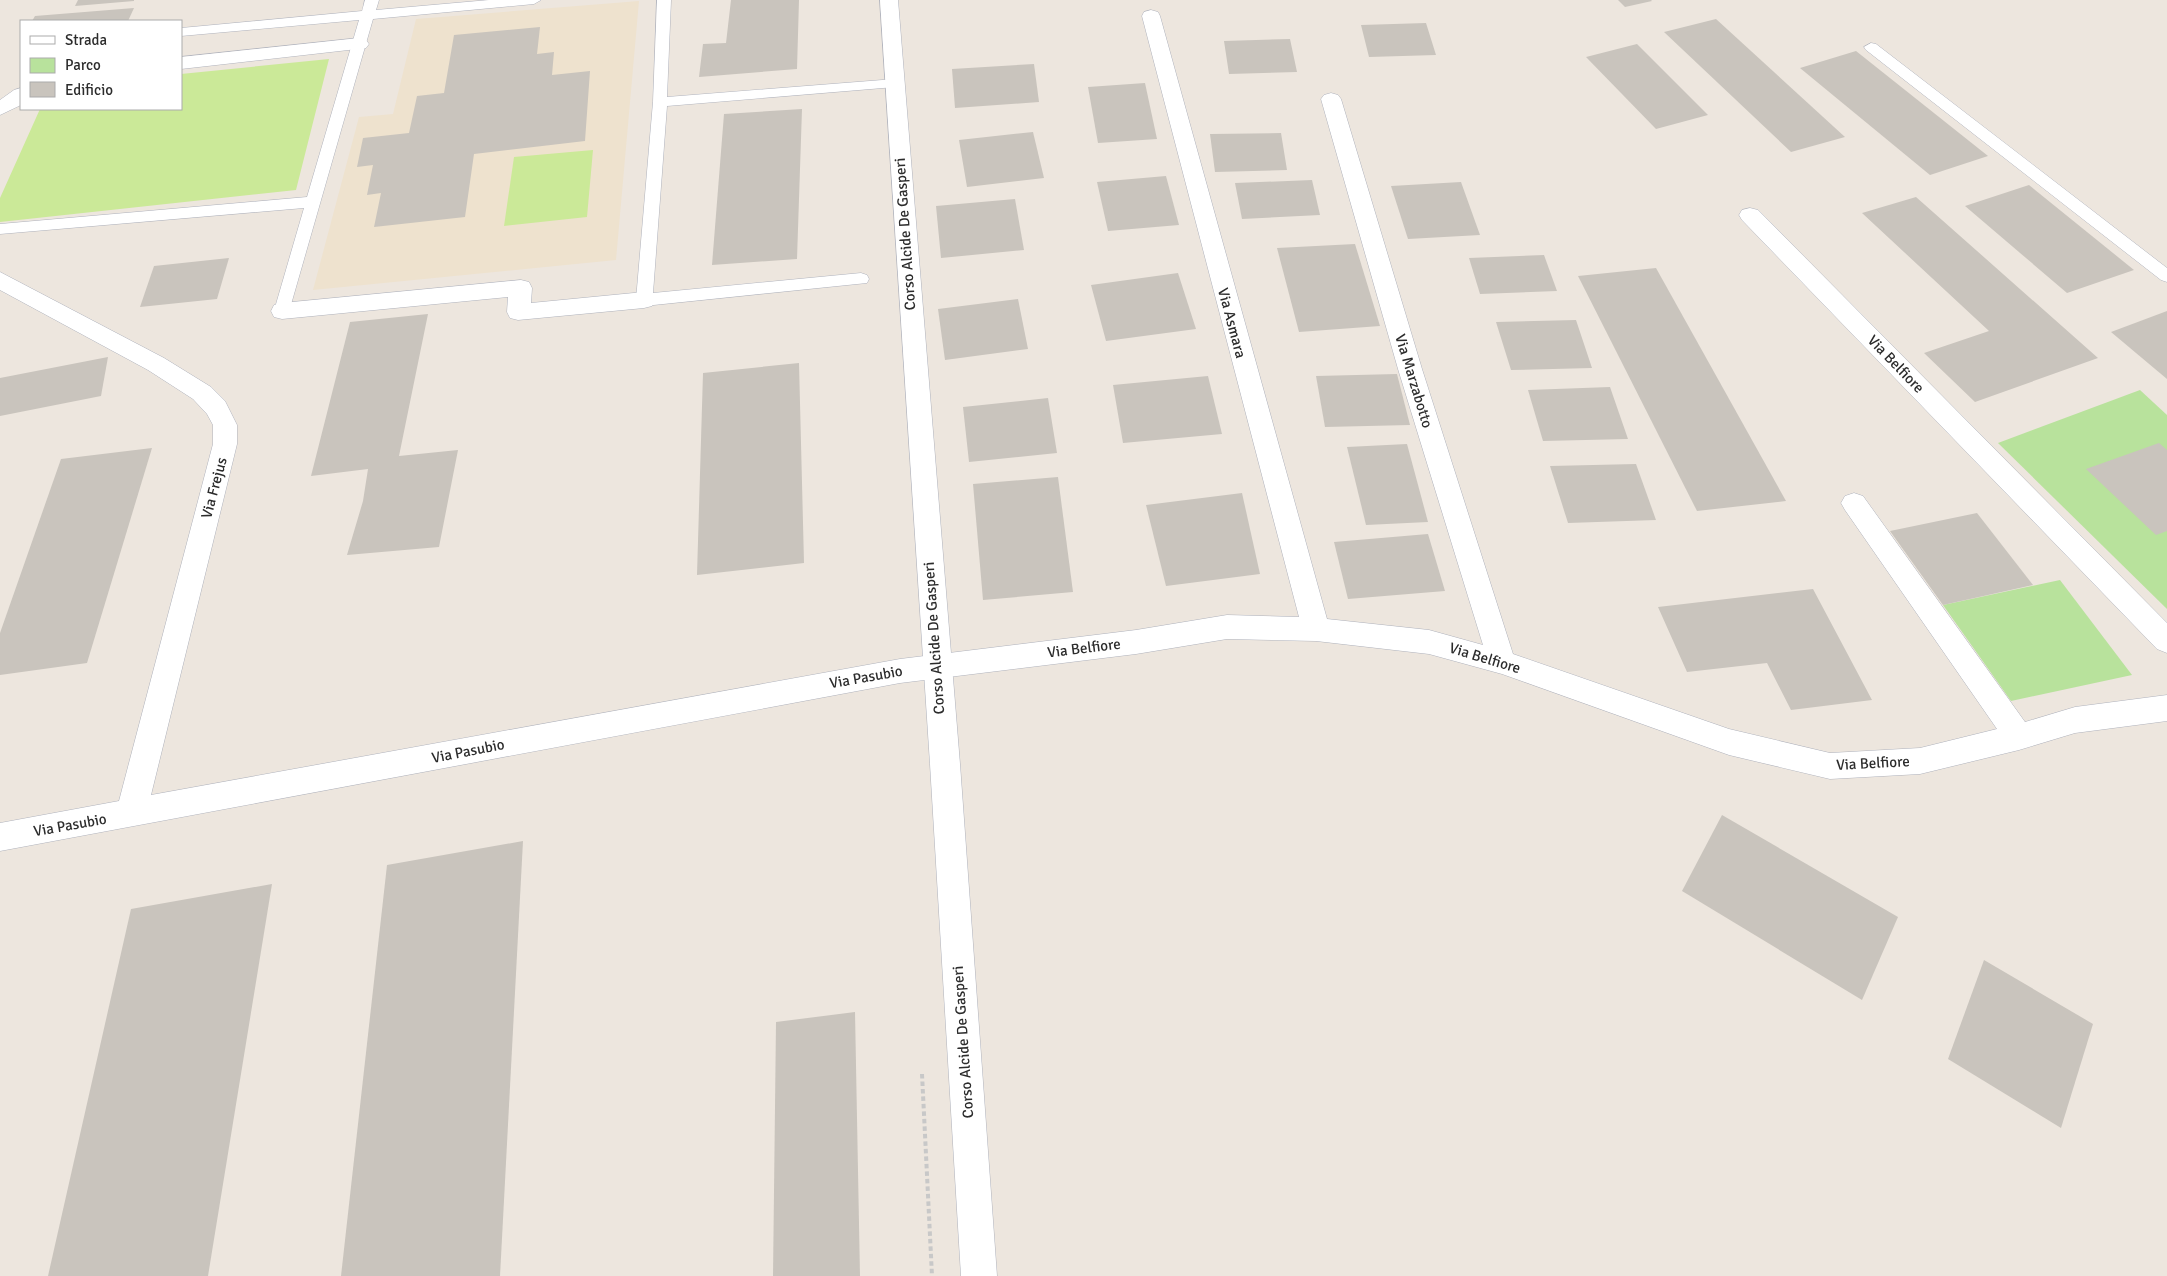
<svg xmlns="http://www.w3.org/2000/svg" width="2167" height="1276" font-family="Signika,sans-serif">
  <rect width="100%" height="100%" fill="#ede6de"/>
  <polygon fill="#eee2ce" points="639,1 616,260 313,290 359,117 393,114 416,19"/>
  <g fill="#b8e29c">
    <polygon points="2140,390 2167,415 2167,609 1998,443"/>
    <polygon points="2060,580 2132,675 2011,701 1943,605"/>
  </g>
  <g fill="#cbe998">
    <polygon points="329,59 296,190 0,222 0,198 40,109 181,109 181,74"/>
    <polygon points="593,150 587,217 504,226 514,157"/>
  </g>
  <g fill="#c9c4bd">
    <polygon points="78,0 134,0 134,1 75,6"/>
    <polygon points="731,0 799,0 797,69 699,77 703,44 726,43"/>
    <polygon points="1618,0 1651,0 1652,1 1625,7"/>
    <polygon points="134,8 128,21 32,21 35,16"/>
    <polygon points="1716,19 1845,137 1791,152 1664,32"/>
    <polygon points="1426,23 1436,55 1369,57 1361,25"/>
    <polygon points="540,27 537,54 554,52 552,75 590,71 585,141 474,154 465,217 374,227 381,193 367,195 373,165 357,167 363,138 409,133 417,96 444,93 454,35"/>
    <polygon points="1290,39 1297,72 1229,74 1224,41"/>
    <polygon points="1637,44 1708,115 1656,129 1586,57"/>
    <polygon points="1856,51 1988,156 1930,175 1800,68"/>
    <polygon points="1034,64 1039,102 955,108 952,69"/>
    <polygon points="1145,83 1157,139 1098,143 1088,87"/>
    <polygon points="802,109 797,259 712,265 724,114"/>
    <polygon points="1033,132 1044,178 967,187 959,140"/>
    <polygon points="1281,133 1287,170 1215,172 1210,134"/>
    <polygon points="1166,176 1179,225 1108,231 1097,182"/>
    <polygon points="1312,180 1320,215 1242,219 1235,183"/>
    <polygon points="1461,182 1480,235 1408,239 1391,186"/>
    <polygon points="2029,185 2134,270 2067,293 1965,206"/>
    <polygon points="1916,197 2098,358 1975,402 1924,353 1989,331 1862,213"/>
    <polygon points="1015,199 1024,250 941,258 936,206"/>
    <polygon points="1355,244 1380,326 1299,332 1277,248"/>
    <polygon points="1544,255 1557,291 1480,294 1469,258"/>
    <polygon points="229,258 217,299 140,307 154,266"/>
    <polygon points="1656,268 1786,501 1697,511 1578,276"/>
    <polygon points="1178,273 1196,329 1106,341 1091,285"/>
    <polygon points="1018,299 1028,349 945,360 938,309"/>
    <polygon points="2167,311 2167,379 2111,332"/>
    <polygon points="428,314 399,456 458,450 439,547 347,555 363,501 368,469 311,476 350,322"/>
    <polygon points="1576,320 1592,368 1511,370 1496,322"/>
    <polygon points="108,357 101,396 0,416 0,378"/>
    <polygon points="799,363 804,563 697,575 703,373"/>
    <polygon points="1397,374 1410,425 1325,427 1316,376"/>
    <polygon points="1208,376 1222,434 1123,443 1113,385"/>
    <polygon points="1610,387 1628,439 1543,441 1528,390"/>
    <polygon points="1048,398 1057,453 969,462 963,407"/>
    <polygon points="2159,443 2167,450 2167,531 2156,535 2086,469"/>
    <polygon points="1407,444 1428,522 1366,525 1347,447"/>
    <polygon points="152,448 87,663 0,675 0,633 61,459"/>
    <polygon points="1636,464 1656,520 1568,523 1550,466"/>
    <polygon points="1058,477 1073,592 983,600 973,484"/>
    <polygon points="1242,493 1260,574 1166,586 1146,505"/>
    <polygon points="1977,513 2033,585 1943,605 1890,531"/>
    <polygon points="1428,534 1445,591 1348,599 1334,542"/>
    <polygon points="1813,589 1872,700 1791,710 1767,663 1687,672 1658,607"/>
    <polygon points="1722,815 1898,917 1862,1000 1682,891"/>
    <polygon points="523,841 500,1276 341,1276 387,865"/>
    <polygon points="272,884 208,1276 48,1276 131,909"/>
    <polygon points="1984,960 2093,1024 2061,1128 1948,1059"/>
    <polygon points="855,1012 860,1276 773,1276 776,1022"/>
  </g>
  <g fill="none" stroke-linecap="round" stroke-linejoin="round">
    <g stroke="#afb2bc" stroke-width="1">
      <g id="service">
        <polygon points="365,0 379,0 376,10 489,0 541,0 534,4 373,19 288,315 282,317 276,315 274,311 304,208 0,234 0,224 307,197 359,20 181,36 181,28 362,11"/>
        <polygon points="657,0 671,0 667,97 895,79 902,83 895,87 667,106 653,293 861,273 867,275 869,279 867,283 644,306 638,304 636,300 653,102"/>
        <polygon points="1871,43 1876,44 2167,268 2167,282 2161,280 1866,50 1864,47"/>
      </g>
    </g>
    <g stroke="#afb2bc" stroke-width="1">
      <g id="pedestrian">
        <polygon points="359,38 366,40 369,44 366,48 181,69 181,57"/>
        <polygon points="21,88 21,105 0,115 0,100 14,90"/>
        <polygon points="521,280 529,282 532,288 531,303 644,292 652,294 655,300 652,306 644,308 518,320 510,318 507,312 508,297 282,319 274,317 271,311 274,305 282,303"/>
      </g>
    </g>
    <g stroke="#afb2bc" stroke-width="1">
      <g id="minor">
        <polygon points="1151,10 1158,12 1160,16 1327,619 1429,630 1483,645 1398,369 1321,99 1324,95 1331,93 1338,95 1341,99 1422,369 1513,654 1729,729 1830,753 1920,748 1997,729 1845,510 1841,503 1845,496 1854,493 1863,496 2025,722 2075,707 2167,695 2167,721 2075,733 2019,750 1920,774 1830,779 1729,755 1502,674 1429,654 1316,641 1227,639 1136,654 900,683 0,851 0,823 119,801 213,444 213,425 207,414 193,399 148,370 0,290 0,272 164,358 211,387 225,401 237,425 237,444 151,795 900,659 1136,630 1227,615 1299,617 1142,16 1144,12"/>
        <polygon points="1750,208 1758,210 2167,623 2167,653 2157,649 1742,220 1739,215 1742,210"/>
      </g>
    </g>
    <g stroke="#afb2bc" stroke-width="1">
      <polygon id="tertiary" points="880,0 898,0 960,764 997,1276 961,1276 930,764"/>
    </g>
    <polyline stroke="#c8c8c8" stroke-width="4" stroke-dasharray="4.5 3" stroke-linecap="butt" points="922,1074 932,1276"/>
    <use href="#service" fill="#fff" fill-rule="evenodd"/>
    <use href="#pedestrian" fill="#fff" fill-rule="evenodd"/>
    <use href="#minor" fill="#fff" fill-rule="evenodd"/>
    <use href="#tertiary" fill="#fff" fill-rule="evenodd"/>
  </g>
  <g text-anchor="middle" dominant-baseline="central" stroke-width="4" stroke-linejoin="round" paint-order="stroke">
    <g font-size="15" fill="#2c2c2c" stroke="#fff">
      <text transform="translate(905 234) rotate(-94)">Corso Alcide De Gasperi</text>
      <text transform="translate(1232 323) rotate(75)">Via Asmara</text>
      <text transform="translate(1896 364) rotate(46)">Via Belfiore</text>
      <text transform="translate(1414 381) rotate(73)">Via Marzabotto</text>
      <text transform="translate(214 488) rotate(-75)">Via Frejus</text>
      <text transform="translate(934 638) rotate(-94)">Corso Alcide De Gasperi</text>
      <text transform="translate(1084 648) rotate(-7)">Via Belfiore</text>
      <text transform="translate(1485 658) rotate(17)">Via Belfiore</text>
      <text transform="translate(866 677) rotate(-10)">Via Pasubio</text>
      <text transform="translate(468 751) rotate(-11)">Via Pasubio</text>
      <text transform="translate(1873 763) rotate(-3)">Via Belfiore</text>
      <text transform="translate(70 825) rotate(-10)">Via Pasubio</text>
      <text transform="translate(963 1042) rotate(-94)">Corso Alcide De Gasperi</text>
    </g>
  </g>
  <rect x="20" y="20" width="162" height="90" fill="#ffffff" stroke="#ababab"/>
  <rect x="30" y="36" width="25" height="8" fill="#ffffff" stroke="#ababab"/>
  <text x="65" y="45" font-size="15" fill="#2c2c2c">Strada</text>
  <rect x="30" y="58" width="25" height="15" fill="#b8e29c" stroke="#ababab"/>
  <text x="65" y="70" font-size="15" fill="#2c2c2c">Parco</text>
  <rect x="30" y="82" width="25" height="15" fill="#c9c4bd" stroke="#ababab"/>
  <text x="65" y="95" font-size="15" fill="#2c2c2c">Edificio</text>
</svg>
